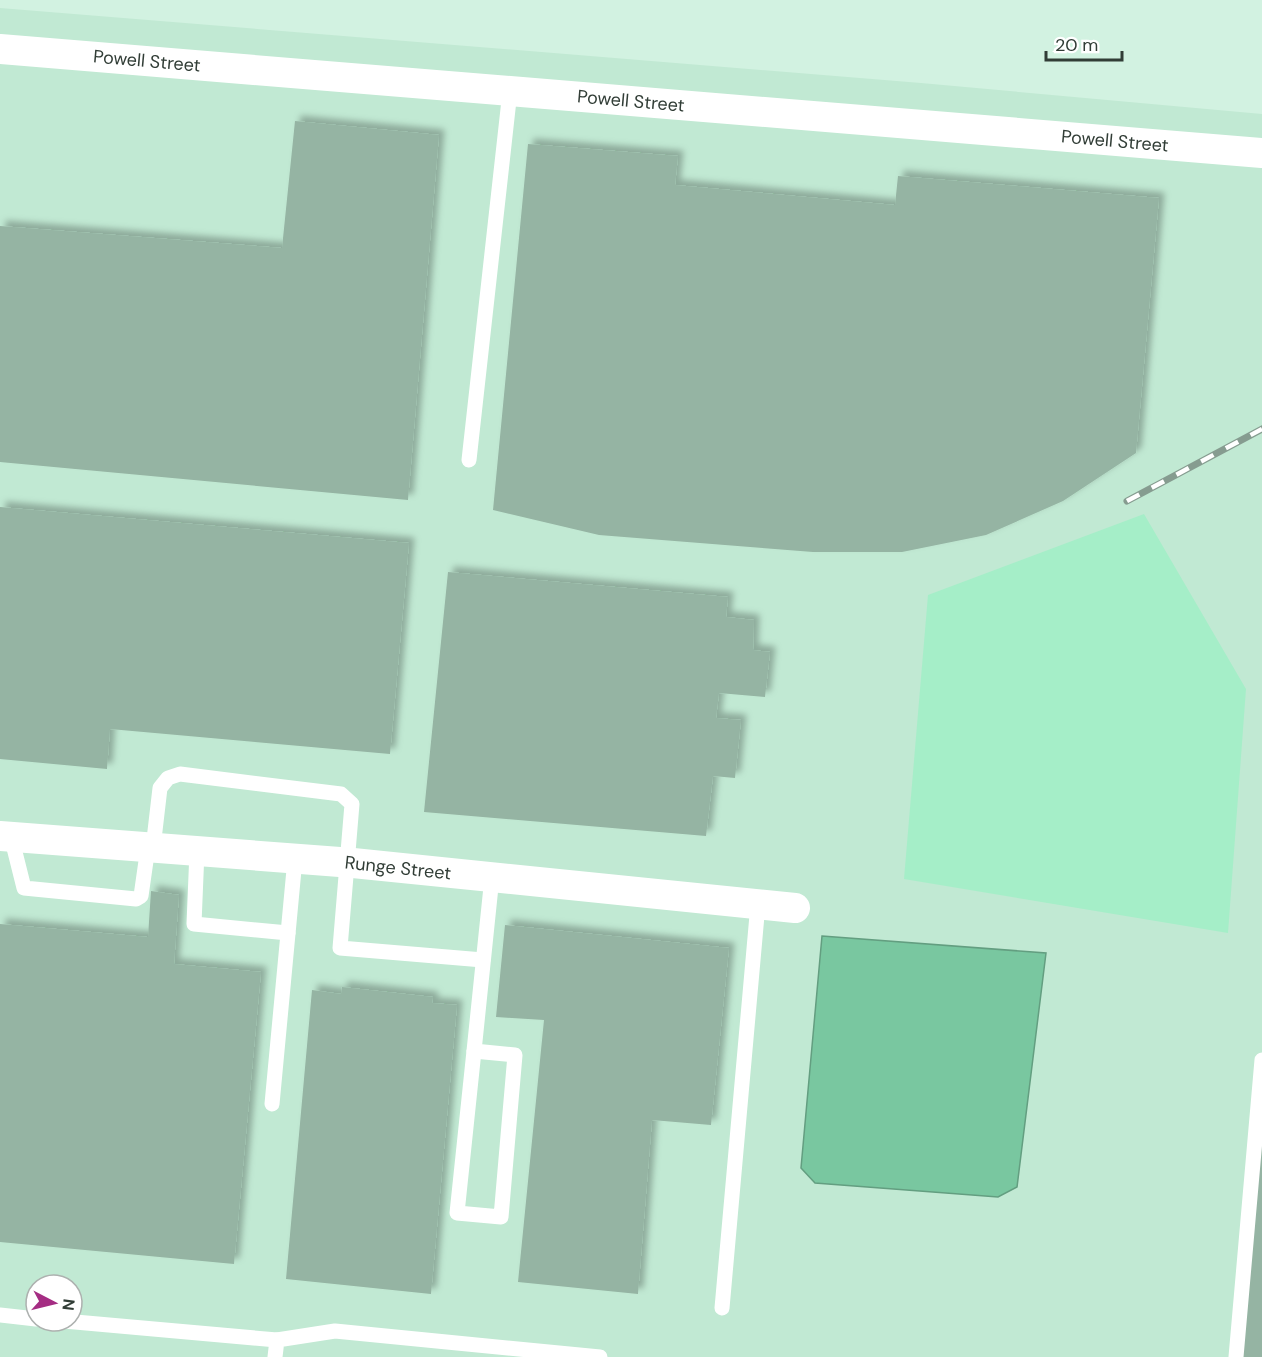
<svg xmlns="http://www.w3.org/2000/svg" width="1262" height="1357" font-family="'DM Sans',sans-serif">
  <defs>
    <filter id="shadow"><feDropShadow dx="5.5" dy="-5.5" stdDeviation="3" flood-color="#0004"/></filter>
  </defs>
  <rect width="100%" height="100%" fill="#d2f2e1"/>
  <path fill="#c1e9d3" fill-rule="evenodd" d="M0,8l921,75 341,31v1243h-1262zM36,1285h36v36h-36z"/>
  <polygon fill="#a5eec8" points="1144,514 1246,689 1228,933 904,879 928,595"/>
  <polygon fill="#79c7a0" stroke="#639e80" stroke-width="1.5" points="822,936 1046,953 1017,1187 998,1197 815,1183 801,1168"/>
  <g fill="#95b4a3" filter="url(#shadow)">
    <polygon points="295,121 439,135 408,500 0,462 0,226 282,248"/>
    <polygon points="528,144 678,156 675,185 895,205 898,176 1159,198 1136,453 1063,501 986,535 902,552 813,552 599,535 493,510"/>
    <polygon points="0,507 409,543 390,754 110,729 107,769 0,759"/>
    <polygon points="448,572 728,597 726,617 754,620 753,650 770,652 765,697 719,693 716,718 741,720 735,778 713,776 706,836 424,812"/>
    <polygon points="151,891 179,895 174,964 261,972 234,1264 0,1242 0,924 148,937"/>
    <polygon points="505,925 729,948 711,1125 652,1120 638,1294 518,1282 544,1020 496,1017"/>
    <polygon points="342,987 433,997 432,1003 457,1005 431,1294 286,1279 312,990 341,994"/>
    <polygon points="1262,1087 1262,1357 1236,1357"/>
  </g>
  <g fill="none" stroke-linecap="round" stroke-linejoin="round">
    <g stroke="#fff" stroke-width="15">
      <polyline points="469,460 510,91"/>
      <polyline points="11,836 24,888 136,899 141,896 148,847"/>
      <polyline points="153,848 160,788 168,778 180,774 341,794 352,804 340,948 483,960"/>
      <polyline points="197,851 194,924 288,933"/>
      <polygon points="474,1051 515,1055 501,1217 457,1213"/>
      <polyline points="474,1051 492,877"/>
      <polyline points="272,1104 295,859"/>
      <polyline points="722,1308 758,904"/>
      <polyline points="0,1315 36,1319"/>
      <polyline points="64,1321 277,1340"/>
      <polyline points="275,1357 277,1340 335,1331 600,1357"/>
      <polyline points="1236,1357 1262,1060"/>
    </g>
    <g stroke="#fff" stroke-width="30">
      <polyline points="0,49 1262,153"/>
      <polyline points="0,836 353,863 795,908"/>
    </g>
    <g stroke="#869c90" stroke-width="7">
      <polyline id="rail" points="1127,501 1262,429"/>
    </g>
    <use href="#rail" stroke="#fff" stroke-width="4.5" stroke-dasharray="14" stroke-linecap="butt"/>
  </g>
  <g text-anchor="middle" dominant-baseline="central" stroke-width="6" stroke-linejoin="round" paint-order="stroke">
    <g font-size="18" fill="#313d36" stroke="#fff">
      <text transform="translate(147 61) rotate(5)">Powell Street</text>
      <text transform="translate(631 101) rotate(5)">Powell Street</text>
      <text transform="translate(1115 141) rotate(5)">Powell Street</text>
      <text transform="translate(398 868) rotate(6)">Runge Street</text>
    </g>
  </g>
  <g transform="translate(54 1303) rotate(97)"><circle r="28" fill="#ffffff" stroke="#adb1af" stroke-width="1.5"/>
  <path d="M0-4.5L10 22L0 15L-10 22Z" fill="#a52d83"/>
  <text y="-9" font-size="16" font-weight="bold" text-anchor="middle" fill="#313d36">N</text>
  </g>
  <path d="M1046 51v9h76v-9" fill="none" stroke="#313d36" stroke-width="3"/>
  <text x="1055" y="51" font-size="18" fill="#313d36" stroke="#ffffff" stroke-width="4.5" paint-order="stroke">20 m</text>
</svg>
